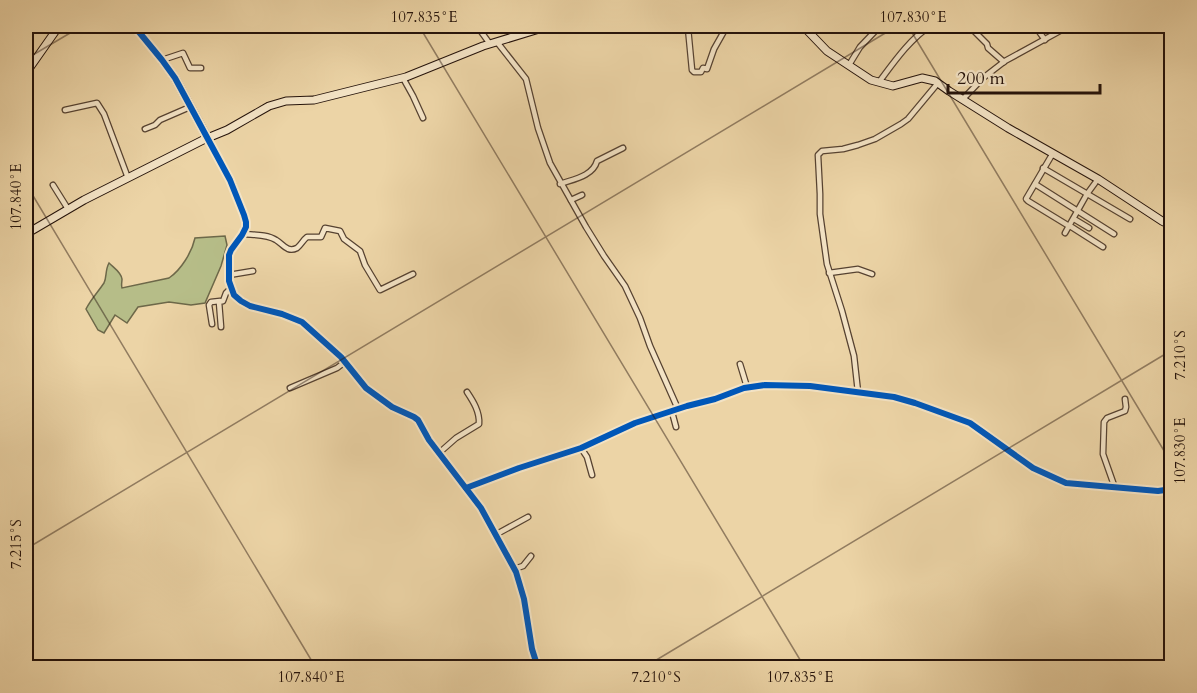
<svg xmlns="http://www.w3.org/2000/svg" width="1197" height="693" font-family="Cardo,serif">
  <rect width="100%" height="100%" fill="#ecd4a6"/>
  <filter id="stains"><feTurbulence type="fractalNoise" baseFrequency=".00333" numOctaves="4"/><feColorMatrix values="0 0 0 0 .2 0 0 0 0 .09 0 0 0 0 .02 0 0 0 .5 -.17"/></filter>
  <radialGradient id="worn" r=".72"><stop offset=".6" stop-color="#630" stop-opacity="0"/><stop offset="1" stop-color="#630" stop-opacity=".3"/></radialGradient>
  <path fill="#b6bd88" stroke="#6d6849" stroke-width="1.5" d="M225,236l2,9 -6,21 -16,37 -14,2 -22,-3 -31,5 -11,16 -12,-8 -11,18 -6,-3 -12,-21c5,-10 12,-17 18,-26 3,-6 1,-13 5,-20 5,5 12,9 13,16 0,3 -1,6 0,9l47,-10c12,-8 23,-26 26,-40z"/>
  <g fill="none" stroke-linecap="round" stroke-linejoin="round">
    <g stroke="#564231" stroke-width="7">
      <g id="street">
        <polyline points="477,26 490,44"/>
        <polyline points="685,26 688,28 692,70 694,72 701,72 703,68 707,69 714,49 727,26"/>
        <polyline points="969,26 987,44 988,48 1004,62"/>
        <polyline points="1035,26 1045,40"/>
        <polyline points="497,42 526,79 538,128 550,163 586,227 604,256 625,286 640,318 650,346 678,409"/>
        <polyline points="162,60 183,53 190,68 201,68"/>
        <polyline points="849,65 860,47 880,26"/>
        <polyline points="403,78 413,96 423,118"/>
        <path d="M879,82c15,-20 31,-43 51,-56"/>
        <polyline points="963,99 983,78 1005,61 1069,26"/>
        <polyline points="65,110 97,103 104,114 128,178"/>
        <polyline points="145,129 155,125 160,120 190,107"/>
        <polyline points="207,137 233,185 246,222 242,235 231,250 229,255 229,281 234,295 241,301 250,306 282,314 302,322 341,357 366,388 392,407 414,417 418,420 429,440 481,508 516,572 524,599 532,649 538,668"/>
        <polyline points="1053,153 1026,199 1028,201 1069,226"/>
        <polyline points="1043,168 1130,219"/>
        <path d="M560,184c14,-5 33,-8 37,-23l26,-13"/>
        <polyline points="1035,184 1114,234"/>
        <polyline points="53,185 68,209"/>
        <polyline points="571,200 582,195"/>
        <polyline points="1074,219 1089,228"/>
        <polyline points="1070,226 1103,247"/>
        <polyline points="1065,233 1087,194 1098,179"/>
        <path d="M243,234c10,1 24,0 33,6 7,4 11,13 21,8 4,-3 6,-8 10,-11h14l4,-9 15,3 4,8 16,12 5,14 15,25 33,-16"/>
        <polyline points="829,273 858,269 872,274"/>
        <polyline points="229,275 253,271"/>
        <polyline points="212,324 209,305 211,302 220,301"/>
        <polyline points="221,327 219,302 223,301 226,293 231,288"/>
        <polyline points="740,364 747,387"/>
        <polyline points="290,388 337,368 345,362"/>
        <polyline points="858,392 854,356 842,311 827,264 820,214 820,194 818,155 822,151 843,149 858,145 875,139 901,124 908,119 938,83"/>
        <polyline points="672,412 676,427"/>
        <polyline points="581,448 587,457 592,475"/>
        <path d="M439,453l17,-15 23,-14c1,-12 -6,-23 -12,-32"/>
        <polyline points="466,488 519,468 581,448 635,423 687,406 715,399 744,388 765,385 810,386 894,397 915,403 970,423 1033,468 1066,483 1158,491 1172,489"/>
        <polyline points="1115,488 1103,454 1104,422 1107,418 1125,411 1126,407 1125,399"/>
        <polyline points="495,535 528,517"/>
        <polyline points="514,569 523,566 531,556"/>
      </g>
    </g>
    <g stroke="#24120a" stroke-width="9">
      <g id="secondary">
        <polyline points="134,26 162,60 175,78 207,137"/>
        <polyline points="803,26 827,51 871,80 893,86 922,78 935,81 949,91 1008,128 1098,179 1162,221 1172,226"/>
        <polyline points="26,73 59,26"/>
        <polyline points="26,234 84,200 205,139 227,130 269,106 286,101 314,100 406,77 483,46 549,26"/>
      </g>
    </g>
    <use href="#street" stroke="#f3e3c5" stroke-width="4.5"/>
    <use href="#secondary" stroke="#f3e3c5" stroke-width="7"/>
    <g stroke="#f3e3c5" stroke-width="10">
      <g id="cycleway">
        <polyline points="134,26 162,60 175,78 230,180 244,215 246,222 246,227 242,235 231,250 229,255 229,281 234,295 241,301 250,306 282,314 302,322 341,357 366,388 392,407 414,417 418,420 429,440 481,508 516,572 524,599 532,649 538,668"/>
        <polyline points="466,488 519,468 581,448 635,423 687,406 715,399 744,388 765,385 810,386 894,397 915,403 970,423 1033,468 1066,483 1158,491 1172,489"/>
      </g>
    </g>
    <use href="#cycleway" stroke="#0057b8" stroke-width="6"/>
  </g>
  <path fill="none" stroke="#24120a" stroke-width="1.5" stroke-opacity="0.45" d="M419,26l386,642M908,26l264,438M26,59l56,-33M26,184l290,484M26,549l871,-523M643,668l529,-318"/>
  <rect width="1197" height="693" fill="none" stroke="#ecd4a6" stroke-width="66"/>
  <path d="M948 84v9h152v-9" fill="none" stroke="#24120a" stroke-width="3"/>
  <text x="957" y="84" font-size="18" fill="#24120a" stroke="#f3e3c5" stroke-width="4.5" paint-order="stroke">200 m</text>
  <rect x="33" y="33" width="1131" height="627" fill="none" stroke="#24120a" stroke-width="2"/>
  <g font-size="15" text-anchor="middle" fill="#24120a">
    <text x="424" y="22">107.835°E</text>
    <text x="913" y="22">107.830°E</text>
    <text transform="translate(16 197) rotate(-90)" y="5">107.840°E</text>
    <text transform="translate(1180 355) rotate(-90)" y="5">7.210°S</text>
    <text transform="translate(1180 451) rotate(-90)" y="5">107.830°E</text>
    <text transform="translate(16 544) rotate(-90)" y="5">7.215°S</text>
    <text x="311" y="682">107.840°E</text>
    <text x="656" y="682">7.210°S</text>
    <text x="800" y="682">107.835°E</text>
  </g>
  <rect width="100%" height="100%" filter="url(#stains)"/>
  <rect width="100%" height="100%" fill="url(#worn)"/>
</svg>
